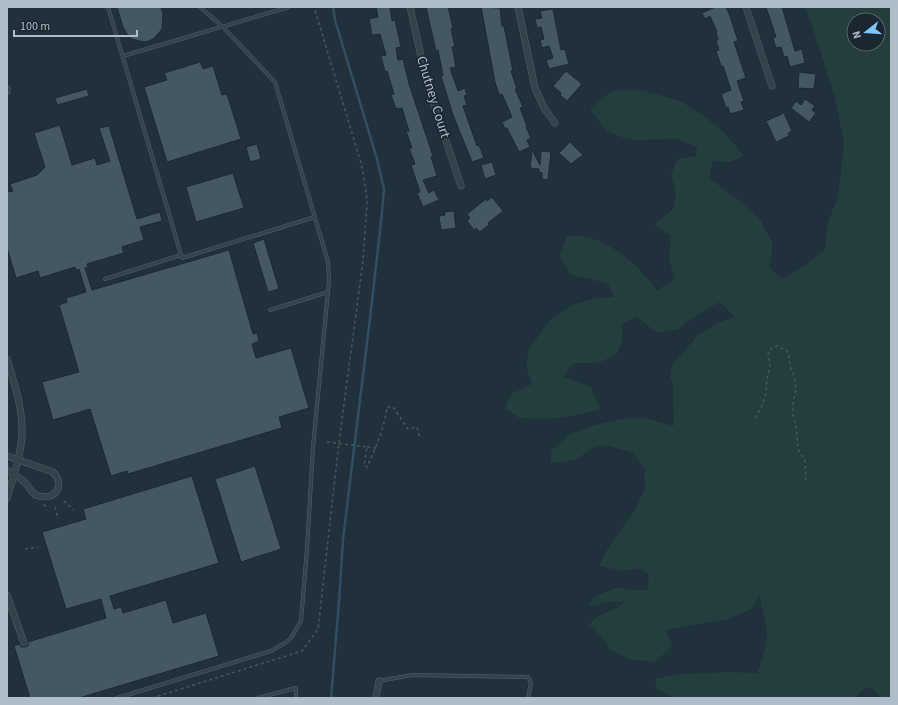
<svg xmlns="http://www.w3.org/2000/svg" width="898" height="705" font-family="'Source Sans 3',sans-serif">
  <rect width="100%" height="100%" fill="#20313b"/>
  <path fill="#233e3c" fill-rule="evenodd" d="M804,7h87v691h-9l-8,-8 -5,-3 -6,3 -8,8h-181l-18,-10 -1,-9 25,-5 48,-2 29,1c14,-33 11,-45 2,-78l-7,14 -24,10 -62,11 6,16 -17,16 -25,-3 -20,-9 -8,-13 -13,-13 11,-9 17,-7 9,-7 -17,1 -21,5 6,-10 24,-10 12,3h17l2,-15 -9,-7 -17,3 -24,-5 9,-18 28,-40 9,-20 -1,-20 -11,-15 -27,-8 -16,4 -14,11 -25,3v-12l19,-17 22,-8 28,-7 24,-1 30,8 -1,-17v-24l-3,-9 2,-10 26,-31 22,-13 15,-5 -15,-15 -20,11 -23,17 -21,2 -19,-15 -15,6 1,16 -6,15 -19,9h-24l-11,13 28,11 9,22 -23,6 -28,4 -30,-1 -14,-10 6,-14 21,-10 -6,-18 3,-17 20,-28 23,-16 21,-6 21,-2 -6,-13 -17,-5 -21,-4 -10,-19 6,-20c8,0 18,-1 25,2 29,10 48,29 66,52l18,-11 -6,-20 2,-24 -17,-10 19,-16 3,-16 -5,-18 6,-16 19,-3 1,-9 -20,-8 -48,1 -22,-9 -17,-21 21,-19 30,-1 39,11 21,13 23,18 20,24 -14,6 -17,-1 -4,17 28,21 23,20 13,25 -4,23 13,12 24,-14 19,-15 2,-24 11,-31 6,-52 -9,-45 -25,-79zM854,20h24v24h-24z"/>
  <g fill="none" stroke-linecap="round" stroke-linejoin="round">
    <polyline stroke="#314e62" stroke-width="2.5" points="331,698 339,602 343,539 371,310 382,213 384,189 377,159 335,20 333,7"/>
  </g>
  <g fill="#445763" stroke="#1b2932">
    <polygon points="117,7 161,7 163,14 162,29 158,34 153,39 146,42 139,41 132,39 127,34 123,27"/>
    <polygon points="376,7 390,7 392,21 395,20 401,47 396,48 398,60 403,59 409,84 433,156 431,157 437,176 423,180 429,193 434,190 439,200 423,207 417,193 420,192 411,165 415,164 409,148 412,148 406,131 409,131 402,108 396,109 391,95 394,94 387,71 385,72 381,56 386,55 380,34 372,35 369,19 378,17"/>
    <polygon points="426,7 448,7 453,28 451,29 455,47 452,47 456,67 450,68 458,91 465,88 467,95 464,96 467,105 463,106 477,146 479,145 484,158 472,162 453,115 441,76 443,75 438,50 436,51"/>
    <polygon points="481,7 500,8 502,26 504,26 513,71 511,71 517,89 515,89 523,107 520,108 527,126 526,127 531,138 527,140 530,147 519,152 507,128 505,129 502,122 512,117 502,94 499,95 495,82"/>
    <polygon points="715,7 726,7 730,16 738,41 734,42 746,78 737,81 744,101 741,102 744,110 730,114 728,107 726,108 721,94 731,90 723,66 721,66 716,51 719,50 716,41 718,40 716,32 717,32 710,16 705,19 702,13"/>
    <polygon points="766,7 782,7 795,51 802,49 805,63 790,67 787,56 784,57 781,47 776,48 773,38 776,37"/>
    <polygon points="553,9 561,50 565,49 569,64 549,69 546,60 553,58 549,46 542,48 540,40 544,39 541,27 537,28 535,19 542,18 540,11"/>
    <polygon points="200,62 203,69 213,66 222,95 227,94 241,139 167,162 144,87 167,80 164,73"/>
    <polygon points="566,71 582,84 567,101 560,95 561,93 553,86"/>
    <polygon points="799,72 816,74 814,89 798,88"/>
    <polygon points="87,89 89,96 57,105 55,98"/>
    <polygon points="805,99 815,106 812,110 816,113 809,122 791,108 796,101 801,105"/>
    <polygon points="784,113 792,131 788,133 789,136 776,142 766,121"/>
    <polygon points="60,125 72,165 95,158 97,165 110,161 99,128 109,126 137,219 160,212 162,221 140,227 144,240 122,247 124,253 87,264 88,267 85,268 92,290 229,250 253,334 257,333 259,341 252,344 256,358 291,348 309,408 279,417 282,428 128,474 127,471 111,476 90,409 53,420 42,382 79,372 59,305 67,302 66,298 86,292 79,269 76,270 75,267 40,278 38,271 16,278 7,248 7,192 13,191 10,184 37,175 45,167 34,133"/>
    <polygon points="570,142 583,155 571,164 559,153"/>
    <polygon points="257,144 261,159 250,162 246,147"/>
    <polygon points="532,150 540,165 541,151 551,152 548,180 542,179 542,173 539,172 539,169 530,168"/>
    <polygon points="492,162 496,175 485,179 481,165"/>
    <polygon points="233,173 244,208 196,222 186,187"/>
    <polygon points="492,197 503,211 488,223 489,225 480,232 476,228 474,230 467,221 470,218 467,214 486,199 487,201"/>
    <polygon points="454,211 456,228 441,230 439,216 445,215 444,212"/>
    <polygon points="264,239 279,289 268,292 253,243"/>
    <polygon points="255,466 281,549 241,562 215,479"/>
    <polygon points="192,476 219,563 110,596 114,609 121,607 123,613 166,600 173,623 206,613 219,656 79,698 30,698 14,646 20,644 21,647 25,647 28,646 28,642 106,618 101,599 66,609 42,532 86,519 83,509"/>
  </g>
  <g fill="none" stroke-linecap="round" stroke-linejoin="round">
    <g stroke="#526069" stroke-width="4">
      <g id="service">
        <polyline points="108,7 182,258 315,217"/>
        <polyline points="123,56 289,7"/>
        <polyline points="105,279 181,255"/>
        <polyline points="270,310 328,292"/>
        <polyline points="379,681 412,675 528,677 531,683 528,698"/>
        <polyline points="117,698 271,651 285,643 291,638 301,621 307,549 313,447 329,281 328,262 275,82 223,27 200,7"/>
        <polyline points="258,698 296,688 296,698"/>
      </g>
    </g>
    <g stroke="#526069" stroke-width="7">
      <g id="minor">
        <polyline points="410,7 427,83 461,186"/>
        <polyline points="518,7 535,88 544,108 555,123"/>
        <polyline points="746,7 772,86"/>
        <polyline points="7,89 7,91"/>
        <path d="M7,359c7,24 16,49 15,75 -1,22 -9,43 -15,64"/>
        <path d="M7,456l46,16c13,14 2,30 -17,23 -4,-2 -6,-6 -9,-10 -5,-7 -13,-10 -20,-15"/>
        <polyline points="7,595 24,643"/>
        <polyline points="376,698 379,681"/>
      </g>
    </g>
    <g stroke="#425b59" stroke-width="1.5" stroke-dasharray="3 3" stroke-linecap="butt">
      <polyline points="755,418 763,404 766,393 767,379 770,366 768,354 771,348 777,346 787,351 789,355 790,366 794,376 796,389 793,404 793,415 796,427 798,449 805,461 806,480"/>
      <path d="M327,442l40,5 -3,18 3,2c9,-20 17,-38 20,-60h6l15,22 9,-2 3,11"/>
      <polyline points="367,447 376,448"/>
      <polyline points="64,501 74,510"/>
      <polyline points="44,504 47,510"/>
      <polyline points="55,507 58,519"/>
      <polyline points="25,549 38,547"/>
      <polyline points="7,696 8,698"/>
      <polyline points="152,698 302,651 318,629 339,442 363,261 367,203 366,190 361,163 314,7"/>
    </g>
    <use href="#service" stroke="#34424c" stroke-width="3"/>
    <use href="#minor" stroke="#34424c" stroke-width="6"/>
  </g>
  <g text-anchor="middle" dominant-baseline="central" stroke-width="3.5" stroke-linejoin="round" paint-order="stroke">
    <g font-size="14" fill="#afbdc8" stroke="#1a2730">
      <text transform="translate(433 97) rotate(73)">Chutney Court</text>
    </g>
  </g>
  <rect width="898" height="705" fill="none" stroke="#afbdc8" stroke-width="16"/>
  <g transform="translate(866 32) rotate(253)"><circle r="19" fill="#1a2730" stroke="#56636d"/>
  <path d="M0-3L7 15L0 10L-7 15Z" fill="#7dc6fe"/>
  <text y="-6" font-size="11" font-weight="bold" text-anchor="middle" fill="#afbdc8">N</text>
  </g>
  <path d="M14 30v6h123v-6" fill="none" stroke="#afbdc8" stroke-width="2"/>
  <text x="20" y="30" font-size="12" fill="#afbdc8" stroke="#1a2730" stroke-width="3" paint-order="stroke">100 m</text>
</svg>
